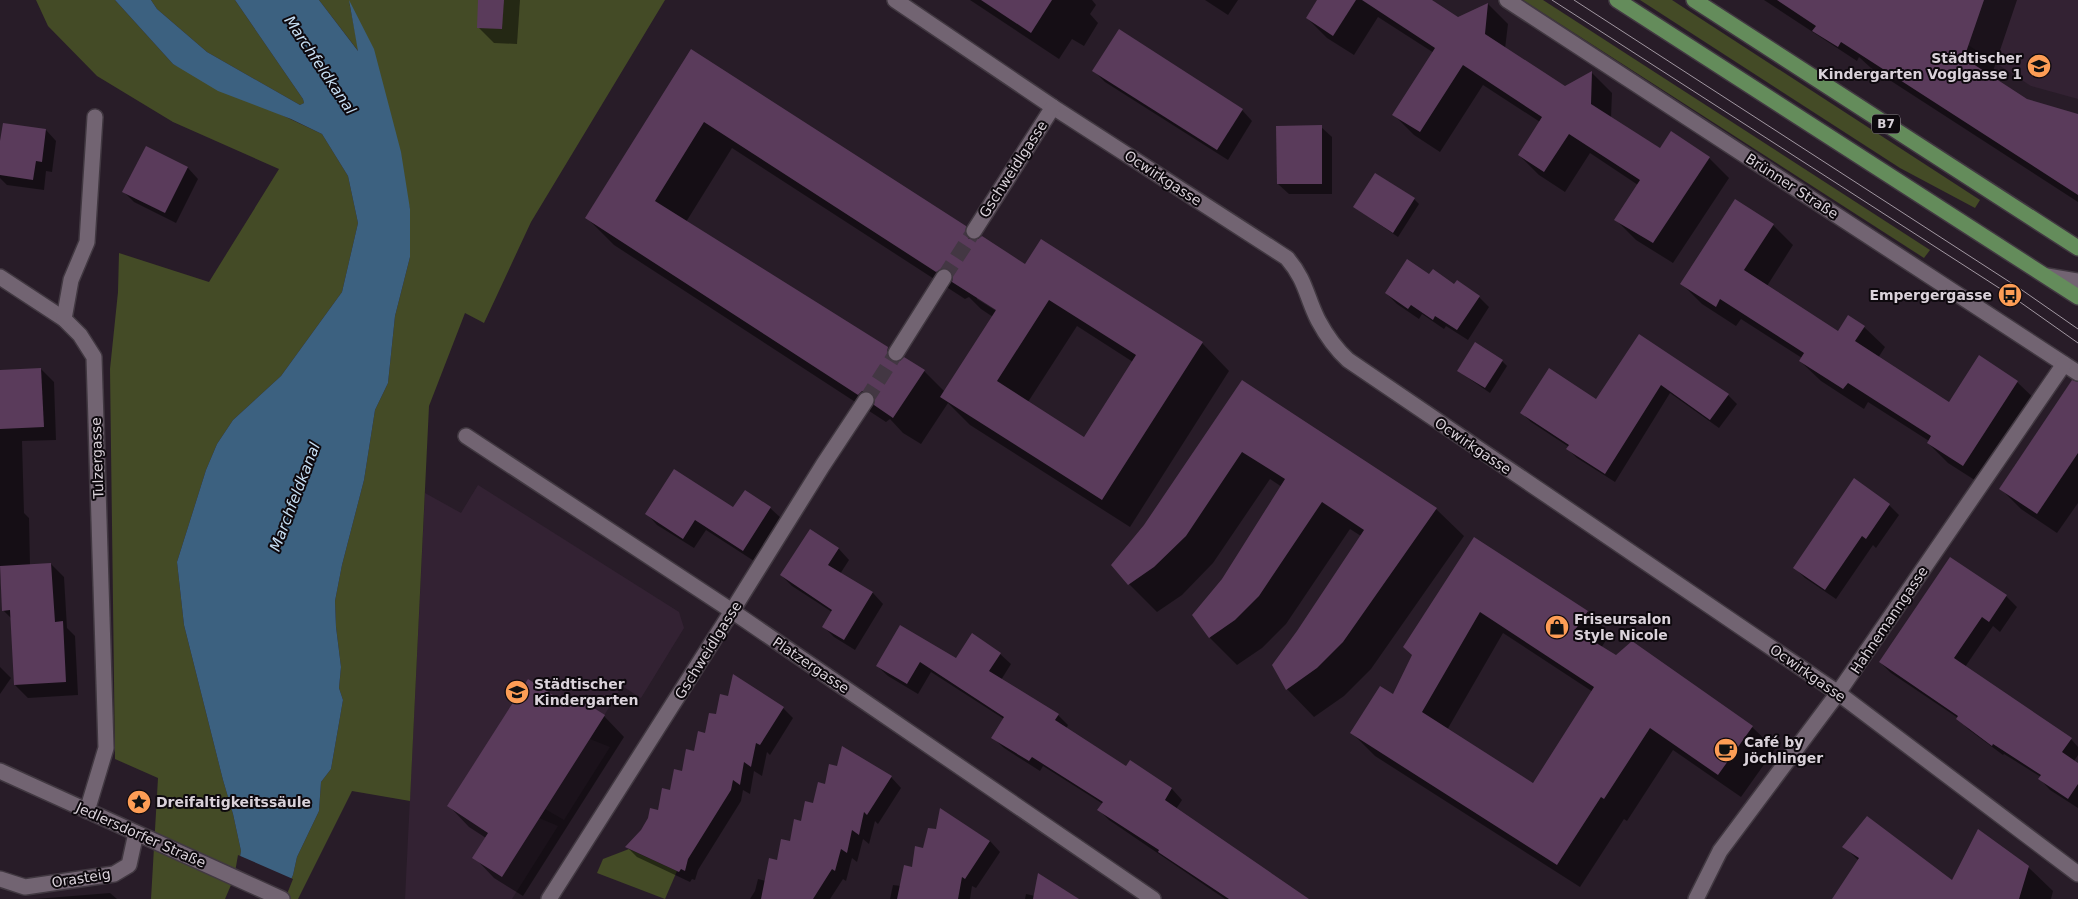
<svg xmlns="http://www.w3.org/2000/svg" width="2078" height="899" font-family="'DejaVu Sans',sans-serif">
  <rect width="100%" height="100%" fill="#281c28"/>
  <g fill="#323">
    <polygon points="1899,0 2078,0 2078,99 2031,86"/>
    <polygon points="478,485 679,612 684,628 641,698 622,686 590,739 610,747 564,820 545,809 539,818 558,826 512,899 405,899 425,493 461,513"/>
  </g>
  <g fill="#444b26">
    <polygon points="36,0 115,0 173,64 322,134 348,176 358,223 342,292 281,376 233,420 217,444 206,470 177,562 184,625 223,780 233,814 241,851 236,879 227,899 151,899 158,778 115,759 110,369 118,292 119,253 209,282 279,169 173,122 97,76 48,26"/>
    <polygon points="151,0 235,0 303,99 304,103 300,105 207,52 157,9"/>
    <polygon points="319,0 665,0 531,222 484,323 465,313 429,406 410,801 352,791 298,899 282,899 293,875 297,857 319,811 321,782 331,769 343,700 339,688 341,667 336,627 335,601 342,565 364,480 375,410 388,383 395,316 410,257 410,209 349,1 359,52"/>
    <polygon points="1523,0 1543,0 1930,250 1924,258"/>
    <polygon points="1640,0 1672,0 1980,200 1975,208 1900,168"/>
    <polygon points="629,849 677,871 665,899 597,873 603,859"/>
  </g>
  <polygon fill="#3c6180" points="115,0 151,0 157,9 207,52 300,105 304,103 303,99 235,0 319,0 358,51 349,0 374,49 401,152 410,209 410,257 395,316 388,383 375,410 364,480 342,565 335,601 336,627 341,667 339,688 343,700 331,769 321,782 319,811 297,857 293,875 282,899 236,879 241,851 233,814 223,780 184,625 177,562 206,470 217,444 233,420 281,376 342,292 358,223 348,176 322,134 291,119 218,91 173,64"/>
  <polygon fill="#281c28" points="238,855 293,879 285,899 225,899 234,878"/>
  <g fill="#0007" fill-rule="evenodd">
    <polygon points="479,0 520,0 517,44 494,43 478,27"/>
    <polygon points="970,0 1092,0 1096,5 1090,14 1098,23 1084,46 1072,39 1059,59"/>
    <polygon points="1205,0 1238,0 1228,15"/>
    <polygon points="1319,0 1429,0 1458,19 1488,4 1508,24 1505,49 1565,87 1592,73 1612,93 1611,118 1661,149 1709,158 1729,178 1673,263 1636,240 1616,220 1638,185 1590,153 1565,192 1539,175 1519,155 1540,122 1483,85 1440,152 1414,135 1394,115 1434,53 1378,17 1354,55 1327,38 1307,18"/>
    <polygon points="1764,0 2017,0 1991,77 2026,100 2078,115 2078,202 1871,68 1859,57 1857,61"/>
    <path d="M691,51l274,176 13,14 47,25 177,77 27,28 -99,156 -160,-102 -22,-22 -27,41 -18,-11 -13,-14 -4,3 -272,-177 -28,-28zM732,148l233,151 4,-2 12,12 12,8 -48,75 -21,-21 -23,-9 -13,-14 -202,-126zM977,296l25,16 -1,2 -24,-15zM1077,326l56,36 -48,76 -57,-36z"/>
    <polygon points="1094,71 1242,110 1252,121 1228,160 1105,82"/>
    <polygon points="1321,127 1332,137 1332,194 1289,194 1278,184"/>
    <polygon points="46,130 56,141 52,172 46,171 44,190 7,185 0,178 0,150"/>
    <polygon points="146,148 188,168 198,179 176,223 134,202 124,192"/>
    <polygon points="1414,199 1419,204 1398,237 1354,207"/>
    <polygon points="1773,225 1793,245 1767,286 1838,332 1864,327 1885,347 1878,358 1949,404 2017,382 2038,402 1984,486 1948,463 1928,443 1929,441 1868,402 1864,409 1821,381 1800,361 1802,358 1741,319 1736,326 1702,304 1682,284"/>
    <polygon points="1430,276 1479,297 1489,307 1468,340 1446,326 1444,329 1422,314 1419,319 1397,304 1386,293"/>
    <polygon points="1639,336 1728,395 1737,404 1719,428 1670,393 1615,482 1577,458 1568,449 1569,447 1531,422 1522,413 1597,401"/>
    <polygon points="1502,361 1507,366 1490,393 1458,371"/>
    <polygon points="41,369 54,382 56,440 22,441 24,513 29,518 30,565 51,564 64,577 67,628 75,636 78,695 28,698 15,685 12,619 3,610 0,568 0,371"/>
    <polygon points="1242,381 1436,509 1464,536 1371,669 1344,696 1314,717 1287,689 1298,632 1361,536 1350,529 1286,624 1262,648 1237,665 1210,638 1223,580 1282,487 1270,479 1213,563 1182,595 1157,612 1129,584 1145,526"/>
    <polygon points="2078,398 2078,503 2057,533 2021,509 2001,489"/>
    <polygon points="1854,480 1889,505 1899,515 1876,548 1873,545 1836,599 1805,578 1795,568"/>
    <polygon points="770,508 781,518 754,561 706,530 694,548 657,525 647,514"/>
    <polygon points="810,531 839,549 849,560 840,574 873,593 883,604 855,650 834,637 823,626 832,612 792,586 781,575"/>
    <path d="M1475,539l113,73 22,22 -9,14 151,79 23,22 -34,48 -68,-47 -46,71 -3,-2 -44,68 -205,-131 -23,-23 41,-37zM1503,633l90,59 -59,92 -87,-54z"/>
    <polygon points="1950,558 2006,596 2017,607 2000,632 1993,626 1965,667 2071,739 2078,747 2078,755 2074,761 2078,764 2078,808 2050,790 2040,779 2041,777 2004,754 2003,755 1968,729 1958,718 1891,673 1880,662"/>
    <polygon points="900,627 956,659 1000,654 1011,664 1001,680 1058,715 1068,725 1066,729 1127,768 1130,762 1172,789 1182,800 1176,809 1304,899 1225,899 1109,820 1099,810 1103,804 1043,766 1040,771 1004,748 993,738 1004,719 931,672 918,694 888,676 877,666"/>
    <polygon points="0,667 11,678 0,694"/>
    <polygon points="567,706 604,716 624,737 523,896 494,878 474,857 486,838 469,827 449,806"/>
    <polygon points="783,708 793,718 770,755 767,752 762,776 754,771 750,794 743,790 741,801 698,870 695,880 692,879 690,882 637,857 627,847 659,811 717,716"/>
    <polygon points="891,777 901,788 878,824 875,821 869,844 863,839 857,862 852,858 846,881 843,879 830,899 750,899 755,891 758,879 766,881 826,786"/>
    <polygon points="941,810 990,841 1000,852 976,888 972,886 970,899 890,899 893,885 901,886 937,831"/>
    <polygon points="1844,846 1952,882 2028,867 2053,891 2051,899 1833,899 1859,861"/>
    <polygon points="110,893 117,899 35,899"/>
    <polygon points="1026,894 1035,896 1077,899 1025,899"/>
  </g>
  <g fill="#5a3b5b" fill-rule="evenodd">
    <polygon points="478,0 504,0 502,29 477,28"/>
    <polygon points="981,0 1052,0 1031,33"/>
    <polygon points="1317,0 1356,0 1333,36 1306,18"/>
    <polygon points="1362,0 1432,0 1458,17 1488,3 1485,34 1565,86 1592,71 1591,104 1660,148 1671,131 1710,157 1653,243 1614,220 1640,180 1569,134 1544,172 1518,155 1542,117 1463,65 1420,132 1392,115 1435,48"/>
    <polygon points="1777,0 1984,0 1964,58 2027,99 2078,114 2078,195 1841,42 1838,47 1812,31 1816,26"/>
    <polygon points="1119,29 1243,109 1217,150 1092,71"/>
    <path d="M691,49l275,177v9l3,4h9l4,-3 43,28 16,-25 162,103 -101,158 -162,-103 56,-87 -44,-28 1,-5 -4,-8 -5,-1 -8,4 -232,-150 -49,79 233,146 -1,6 4,8h9l4,-4 21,13 -32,48 -19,-13 1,-9 -4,-4 -9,-1 -4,4 -273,-177zM1049,300l87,55 -52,82 -87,-56z"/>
    <polygon points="3,123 46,129 42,162 36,161 33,180 0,175 0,141"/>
    <polygon points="1322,125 1322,184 1277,184 1276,126"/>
    <polygon points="146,146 188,167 165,213 122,192"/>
    <polygon points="1375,173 1415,198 1393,233 1353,207"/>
    <polygon points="1735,199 1774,224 1744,270 1838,331 1848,315 1865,326 1855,341 1949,402 1979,355 2018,381 1963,466 1927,443 1931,436 1848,383 1843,389 1799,361 1804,353 1720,299 1716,307 1680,284"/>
    <polygon points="1407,259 1429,274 1433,269 1454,284 1457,280 1480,296 1457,330 1435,316 1433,320 1411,305 1408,309 1385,293"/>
    <polygon points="1639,334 1729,394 1710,420 1661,385 1605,474 1566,449 1569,445 1520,413 1549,368 1596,399"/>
    <polygon points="1475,342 1503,360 1485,388 1457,371"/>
    <polygon points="41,368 44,427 0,429 0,370"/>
    <polygon points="1242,380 1437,508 1343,642 1317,668 1286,690 1272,665 1297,631 1364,530 1322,502 1259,596 1235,620 1209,638 1192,615 1222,579 1285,479 1242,452 1186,536 1154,567 1128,585 1111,565 1144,525"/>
    <polygon points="2072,380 2078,382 2078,453 2037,514 1999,489"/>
    <polygon points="674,469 733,507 745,490 771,507 743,551 695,520 683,539 645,514"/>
    <polygon points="1854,478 1890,504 1866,539 1862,536 1825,590 1793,568"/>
    <polygon points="810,529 839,548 828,565 873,592 844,640 822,627 832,610 780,575"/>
    <path d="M1474,537l114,74 -13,19 41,25 16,-14 121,85 -35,49 -68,-47 -46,71 -3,-2 -44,68 -207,-132 30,-47 13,8 19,-39 -9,-8zM1480,612l114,75 -61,96 -111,-71z"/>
    <polygon points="1950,557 2007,595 1989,622 1982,617 1954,658 2072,738 2062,752 2078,763 2078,784 2068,799 2038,779 2041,775 1993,744 1992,746 1956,719 1958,716 1879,662"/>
    <polygon points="51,563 55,622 63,621 66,682 14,685 10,610 2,611 0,566"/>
    <polygon points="900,625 956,658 972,633 1001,653 989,671 1059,714 1055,720 1126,766 1130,760 1172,788 1165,800 1309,899 1229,899 1158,852 1159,850 1097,810 1103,802 1032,757 1029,761 991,738 1004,717 920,662 907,684 876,666"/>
    <polygon points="733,674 784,707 760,745 756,743 751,767 744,762 740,785 733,780 731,790 688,859 685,871 681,869 679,872 625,847 641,830 648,818 650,808 658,810 662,788 670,790 674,769 682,771 686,749 694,751 698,731 705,733 709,713 716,714 720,694 728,696"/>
    <polygon points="528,679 567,704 573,695 605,715 502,877 472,858 488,833 447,806"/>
    <polygon points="842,746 892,776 867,815 864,812 859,835 852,830 847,853 841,849 835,871 832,869 813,899 761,899 769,858 777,860 781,839 790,841 794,819 801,821 805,801 813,803 818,782 825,784 829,764 837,766"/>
    <polygon points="940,808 990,841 965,879 962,877 958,899 897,899 904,865 912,867 915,846 923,848 928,828 936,829"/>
    <polygon points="1867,816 1952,880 1978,829 2029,866 2019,899 1832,899 1859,858 1842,847"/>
    <polygon points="1038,873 1079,899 1033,899"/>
  </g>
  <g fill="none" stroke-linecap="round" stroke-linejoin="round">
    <g stroke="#433743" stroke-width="15" stroke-dasharray="15 8" stroke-linecap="butt">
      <polyline points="944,277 974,231"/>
      <polyline points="866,400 896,353"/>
    </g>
    <g stroke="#413841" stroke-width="18">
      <g id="street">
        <path d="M895,0l158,107 234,151c19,22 19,38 31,62 8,15 18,29 30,40l490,333 240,181"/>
        <polyline points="1507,0 2078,373"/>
        <polyline points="974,231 1053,107"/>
        <polyline points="2047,276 2078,281"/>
        <polyline points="0,277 64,319 80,335 94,357 106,748 87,811"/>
        <polyline points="64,319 71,280 87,242 95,117"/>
        <polyline points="896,353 944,277"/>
        <polyline points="466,436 732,611 1153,899"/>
        <polyline points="0,879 25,887 114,874 129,865 136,833"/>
        <polyline points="549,899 732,611 823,465 866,400"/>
        <polyline points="1696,899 1720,851 1838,693 2064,364"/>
      </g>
    </g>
    <g stroke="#413841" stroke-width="18">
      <polyline id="secondary" points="0,771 282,899"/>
    </g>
    <g stroke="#413841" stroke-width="18">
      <g id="primary">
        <polyline points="1617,0 2078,297"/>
        <polyline points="1694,0 2078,248"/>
      </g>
    </g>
    <use href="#street" stroke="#726472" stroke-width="15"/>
    <use href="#secondary" stroke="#726472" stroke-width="15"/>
    <use href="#primary" stroke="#648c5b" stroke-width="15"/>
    <g stroke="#a197a1" stroke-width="1">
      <polyline points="1552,0 2010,295 2078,343"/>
      <polyline points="1574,0 2019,288 2078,329"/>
    </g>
  </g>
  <defs>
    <g id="school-disc" transform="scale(1.25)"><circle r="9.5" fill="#fd9d55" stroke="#0e090e"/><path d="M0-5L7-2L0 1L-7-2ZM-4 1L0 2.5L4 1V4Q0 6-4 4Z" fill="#111"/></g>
    <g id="bus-disc" transform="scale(1.25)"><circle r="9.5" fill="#fd9d55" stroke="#0e090e"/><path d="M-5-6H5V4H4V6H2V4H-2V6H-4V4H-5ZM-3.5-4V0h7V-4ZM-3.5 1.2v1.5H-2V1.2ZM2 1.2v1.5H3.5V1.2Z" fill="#111"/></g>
    <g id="shop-disc" transform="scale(1.25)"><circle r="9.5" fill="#fd9d55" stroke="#0e090e"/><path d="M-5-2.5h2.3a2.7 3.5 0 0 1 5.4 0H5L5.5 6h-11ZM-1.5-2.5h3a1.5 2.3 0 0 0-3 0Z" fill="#111"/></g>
    <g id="cafe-disc" transform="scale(1.25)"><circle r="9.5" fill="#fd9d55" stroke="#0e090e"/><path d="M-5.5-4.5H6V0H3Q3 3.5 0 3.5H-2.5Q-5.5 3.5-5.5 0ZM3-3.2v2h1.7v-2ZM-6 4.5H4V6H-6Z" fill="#111"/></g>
    <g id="sight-disc" transform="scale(1.25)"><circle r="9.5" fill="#fd9d55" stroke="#0e090e"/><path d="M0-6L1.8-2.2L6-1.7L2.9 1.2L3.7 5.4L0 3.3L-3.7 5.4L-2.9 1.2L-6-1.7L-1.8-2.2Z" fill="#111"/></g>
  </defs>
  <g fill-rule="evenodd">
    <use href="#school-disc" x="2039" y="66"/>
    <use href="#bus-disc" x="2010" y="295"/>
    <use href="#shop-disc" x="1557" y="627"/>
    <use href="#school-disc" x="517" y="692"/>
    <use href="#cafe-disc" x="1726" y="750"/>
    <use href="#sight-disc" x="139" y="802"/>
  </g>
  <g text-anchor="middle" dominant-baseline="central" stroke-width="4" stroke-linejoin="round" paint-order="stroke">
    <rect fill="#0e090e" stroke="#9d969d" stroke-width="1" x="1872" y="114.5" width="28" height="19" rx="4"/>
    <g font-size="12" font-weight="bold" fill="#dad2da">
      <text x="1886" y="124">B7</text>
    </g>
    <g font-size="14" font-weight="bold" fill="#dad2da" stroke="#0e090e" text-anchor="start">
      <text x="2022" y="58" text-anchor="end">Städtischer<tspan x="2022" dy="16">Kindergarten Voglgasse 1</tspan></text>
      <text x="1992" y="295" text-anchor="end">Empergergasse</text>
      <text x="1574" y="619">Friseursalon<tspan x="1574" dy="16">Style Nicole</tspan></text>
      <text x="534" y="684">Städtischer<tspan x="534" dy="16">Kindergarten</tspan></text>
      <text x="1744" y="742">Café by<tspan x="1744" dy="16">Jöchlinger</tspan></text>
      <text x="156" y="802">Dreifaltigkeitssäule</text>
    </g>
    <g font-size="14" fill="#dad2da" stroke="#0e090e">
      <text transform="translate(1013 169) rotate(-57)">Gschweidlgasse</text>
      <text transform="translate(1163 178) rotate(33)">Ocwirkgasse</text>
      <text transform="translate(1792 186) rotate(33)">Brünner Straße</text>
      <text transform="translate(1473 446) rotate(34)">Ocwirkgasse</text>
      <text transform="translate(97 458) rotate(-92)">Tulzergasse</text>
      <text transform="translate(1889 620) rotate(-56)">Hahnemanngasse</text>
      <text transform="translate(708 650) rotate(-58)">Gschweidlgasse</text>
      <text transform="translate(811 665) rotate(34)">Platzergasse</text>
      <text transform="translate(1808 673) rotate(35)">Ocwirkgasse</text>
      <text transform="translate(141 835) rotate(24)">Jedlersdorfer Straße</text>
      <text transform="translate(81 878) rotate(-9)">Orasteig</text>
    </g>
    <g font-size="15" font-style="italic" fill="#c8e0f5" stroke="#0e090e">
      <text transform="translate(320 65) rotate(56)">Marchfeldkanal</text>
      <text transform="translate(295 497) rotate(-69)">Marchfeldkanal</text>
    </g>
  </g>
</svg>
